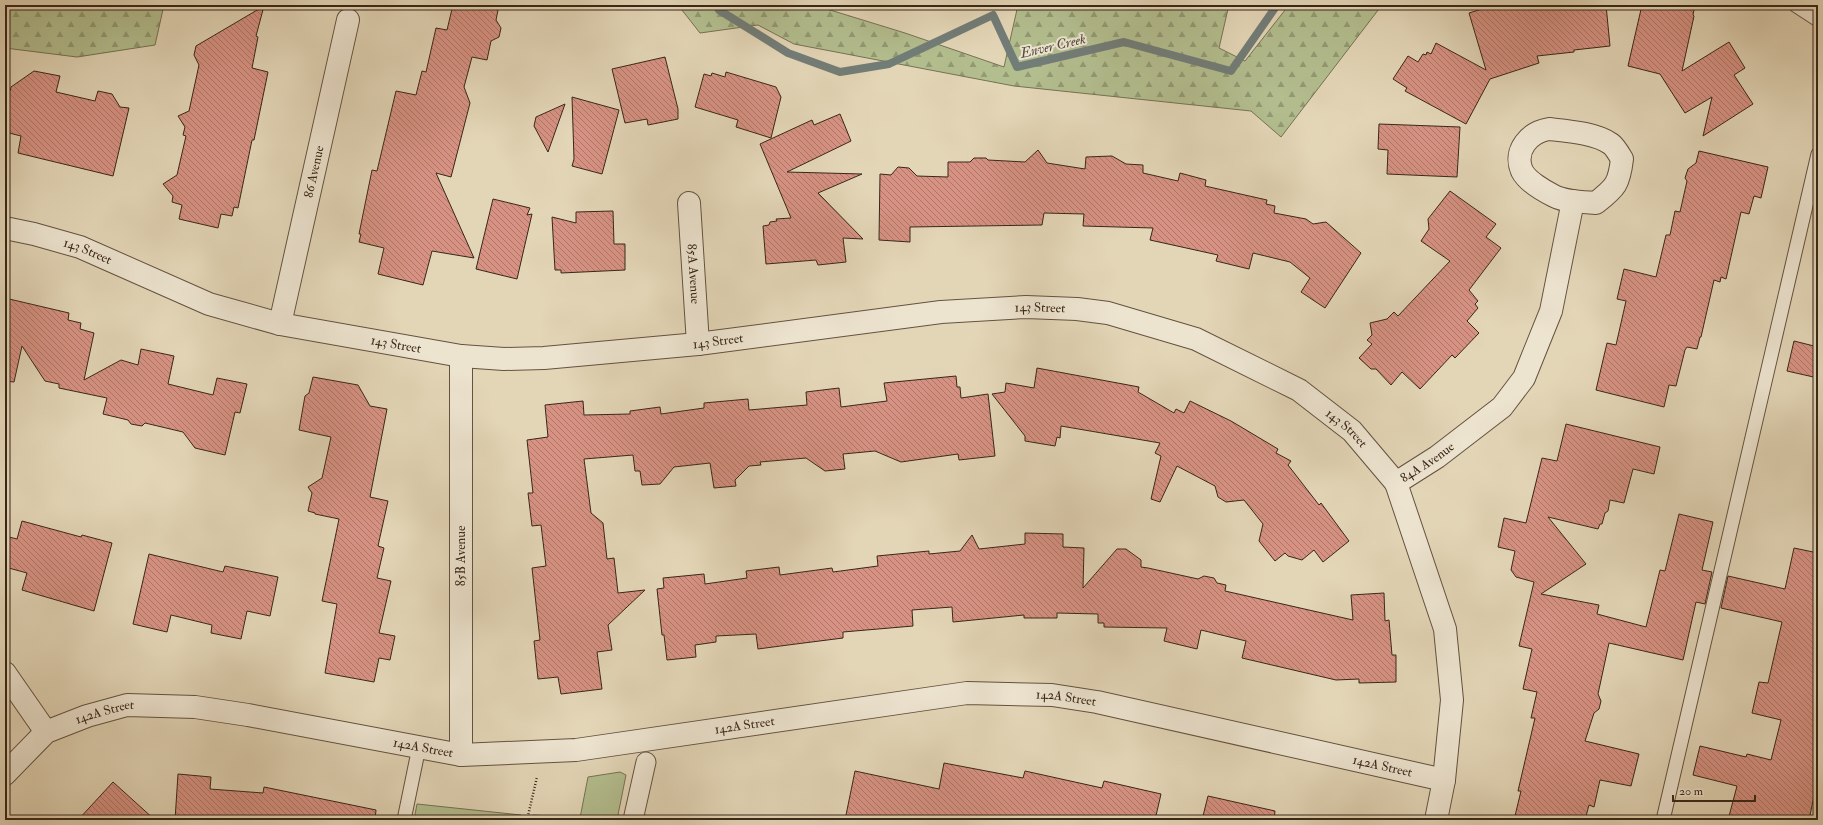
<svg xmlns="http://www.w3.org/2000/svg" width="1823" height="825" font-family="'IM FELL Double Pica',serif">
  <defs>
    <pattern id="forest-firs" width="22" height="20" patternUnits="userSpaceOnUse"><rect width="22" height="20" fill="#b3be8f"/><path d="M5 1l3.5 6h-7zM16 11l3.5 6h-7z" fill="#939a74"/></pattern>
    <pattern id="building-back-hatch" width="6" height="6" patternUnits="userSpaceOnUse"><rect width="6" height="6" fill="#d79283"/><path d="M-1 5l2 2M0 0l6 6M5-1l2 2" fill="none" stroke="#af776a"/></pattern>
  </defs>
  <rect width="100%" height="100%" fill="#e3d6b7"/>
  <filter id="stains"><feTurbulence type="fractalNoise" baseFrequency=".005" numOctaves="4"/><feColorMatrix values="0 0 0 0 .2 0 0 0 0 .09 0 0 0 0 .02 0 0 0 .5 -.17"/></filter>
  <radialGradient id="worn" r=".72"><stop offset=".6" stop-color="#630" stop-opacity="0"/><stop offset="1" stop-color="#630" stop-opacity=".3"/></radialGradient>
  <g fill="#b3be8f" stroke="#767254">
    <polygon points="620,772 626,775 617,820 532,820 533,815 580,818 588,777"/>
    <polygon points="417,804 521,815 520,820 414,820"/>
  </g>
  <g fill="url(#forest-firs)" stroke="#767254">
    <polygon points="5,5 164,5 155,45 77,57 5,48"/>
    <polygon points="678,5 814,5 905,33 1004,67 1018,5 1180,5 1228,9 1219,48 1245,61 1289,5 1382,5 1281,137 1251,111 1014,86 794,44 758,25 700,33"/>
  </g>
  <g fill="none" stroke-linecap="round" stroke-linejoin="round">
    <polyline stroke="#727d78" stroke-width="8" points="717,5 719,10 788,53 840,72 889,64 993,15 1017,67 1124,42 1231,71 1277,5"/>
  </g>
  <g fill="url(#building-back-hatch)" stroke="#392618">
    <polygon points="456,5 499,5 496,20 501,28 499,37 491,41 487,60 472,57 464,87 470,103 451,177 436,173 474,258 432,251 423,285 378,274 384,248 359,242 361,234 359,234 372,170 377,171 396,91 416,95 422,71 426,72 436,28 447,30 452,9 455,10"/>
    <polygon points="1495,5 1606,5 1610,46 1574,50 1574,52 1537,56 1539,63 1490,79 1466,124 1405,91 1407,88 1393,79 1408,56 1418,62 1423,54 1426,55 1427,52 1431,54 1436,43 1486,70 1469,13"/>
    <polygon points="1642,5 1695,5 1693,15 1694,16 1682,71 1729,42 1745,68 1734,75 1753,104 1703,136 1712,97 1685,113 1660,74 1628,66"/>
    <polygon points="264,6 256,36 258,37 252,68 268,72 254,140 252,140 238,208 234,207 232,216 221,214 218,228 179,219 182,205 172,202 173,196 163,184 177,175 186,136 183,135 185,127 178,116 189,111 199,65 194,55 196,46"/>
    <polygon points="665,57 678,109 678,119 648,125 647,119 625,123 612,69"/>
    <polygon points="34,71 60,76 56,92 95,101 98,91 112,94 120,107 129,108 113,176 18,153 21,136 5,132 5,90 10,91 11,87"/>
    <polygon points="726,72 776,87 781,97 771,138 736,127 738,120 695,107 704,74 711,76 712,73 725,77"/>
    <polygon points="572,97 619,110 602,174 572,166 574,159"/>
    <polygon points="565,104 548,152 534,126 536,117"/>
    <polygon points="840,114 851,141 787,172 862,174 818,193 863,239 843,238 846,262 818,265 816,260 766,264 763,226 769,225 770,222 777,221 776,219 791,218 760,144 812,120 814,125"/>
    <polygon points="1379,124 1460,127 1457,177 1387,174 1388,150 1378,149"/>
    <polygon points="1038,150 1047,163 1085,169 1086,157 1112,156 1126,164 1143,165 1143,173 1178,181 1180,173 1206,180 1205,186 1267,200 1266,204 1275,206 1274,213 1306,219 1313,224 1326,222 1361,253 1325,308 1301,292 1310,278 1290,262 1253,253 1249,269 1216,261 1218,255 1150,240 1153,228 1083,226 1084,214 1044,213 1042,225 910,227 910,242 879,240 880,174 891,175 898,167 909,168 917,176 948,177 948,162 970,162 974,158 986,158 988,160 1025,162"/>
    <polygon points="1699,151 1768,167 1761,198 1754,196 1749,214 1741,212 1726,279 1721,277 1720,282 1714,280 1701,337 1700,337 1697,349 1687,347 1685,350 1676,386 1669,385 1664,407 1596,390 1607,343 1616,345 1626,301 1617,299 1624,269 1656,277 1666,235 1670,235 1675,211 1680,212 1687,181 1685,178 1688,169 1696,163"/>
    <polygon points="1450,191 1496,224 1486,237 1501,248 1469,290 1478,301 1475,304 1478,308 1467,321 1479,333 1455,358 1452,355 1420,389 1402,372 1391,385 1376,369 1371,369 1359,358 1372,344 1367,340 1372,335 1370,323 1387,319 1394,312 1398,316 1450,261 1421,241 1429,229 1428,219"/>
    <polygon points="493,199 530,208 527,215 532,214 517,279 476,269"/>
    <polygon points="613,211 614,244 625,244 625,270 561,273 561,270 555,270 552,217 576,223 576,212"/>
    <polygon points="5,298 69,313 68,320 81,323 80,329 94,333 84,380 121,360 138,365 141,349 174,356 168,384 213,395 217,378 247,384 240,413 235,412 225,455 195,448 183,432 145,423 142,426 131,424 128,420 103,414 107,398 59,388 59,384 45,381 22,346 14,382 5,381"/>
    <polygon points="1794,341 1818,347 1818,378 1787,371"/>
    <polygon points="1037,368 1139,387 1138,392 1174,413 1176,409 1184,413 1190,401 1231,421 1278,449 1276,453 1291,461 1288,465 1319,505 1321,503 1349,541 1323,562 1314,550 1302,560 1288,556 1285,553 1275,561 1259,541 1263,524 1244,500 1226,502 1218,497 1215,486 1177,466 1160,502 1151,499 1161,456 1155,453 1160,443 1061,426 1060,438 1057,437 1055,446 1025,441 1025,436 992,394 1005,392 1006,383 1034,388"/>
    <polygon points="956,376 957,387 960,387 961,398 988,394 995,456 959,460 958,454 901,462 875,451 843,454 845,469 825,471 806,458 760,462 761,465 749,466 735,480 736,486 714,488 710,463 674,467 660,484 642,485 640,471 635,471 633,455 584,459 591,513 603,523 607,559 614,558 618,593 645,590 608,625 612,650 597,652 602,689 561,694 558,677 538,679 534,641 540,640 532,568 546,566 541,525 532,526 528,493 533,493 527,440 548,437 545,405 583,401 584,415 630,414 630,411 660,407 661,414 704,408 704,403 748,399 749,410 807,405 806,392 839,388 841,407 887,401 884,383"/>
    <polygon points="313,377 358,385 370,406 387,409 370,497 388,501 378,546 384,548 377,578 391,581 379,633 395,636 390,660 379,658 374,682 325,673 337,604 322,601 339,519 315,514 315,513 308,511 312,493 308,487 322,478 331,437 299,430 305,396 309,393"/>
    <polygon points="1566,424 1660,447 1654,474 1633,469 1624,503 1610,500 1608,511 1605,513 1602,524 1600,524 1598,529 1548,517 1586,564 1541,594 1599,605 1597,614 1646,627 1660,570 1665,571 1679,514 1713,522 1702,570 1712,572 1705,604 1696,602 1683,660 1609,643 1598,694 1601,701 1599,709 1594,713 1585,741 1639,754 1631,786 1600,780 1594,807 1589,805 1585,820 1514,820 1521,791 1518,791 1535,718 1531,718 1537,692 1523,689 1532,649 1519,646 1534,582 1516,577 1511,570 1515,551 1498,547 1504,518 1526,523 1542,458 1557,461"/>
    <polygon points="22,521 81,537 82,535 112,543 94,611 22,590 27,573 5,567 5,536 17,539"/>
    <polygon points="1025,533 1063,534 1063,547 1084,548 1083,588 1117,549 1126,549 1141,560 1141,567 1148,568 1198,579 1204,576 1214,578 1217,583 1226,585 1225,591 1353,620 1351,595 1384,593 1385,621 1389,620 1392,655 1396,655 1396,682 1359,683 1359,679 1336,680 1242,658 1246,641 1201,630 1197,649 1164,641 1167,628 1104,627 1104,623 1098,623 1098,614 1057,613 1057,618 1024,618 1024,615 953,622 952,607 912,610 913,626 843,632 843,638 788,645 758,649 756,634 716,636 716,642 695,645 696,657 667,660 664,635 662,635 657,589 664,588 663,578 704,574 705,584 747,578 746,571 779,567 780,575 832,568 833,572 878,566 877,556 929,551 929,554 960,551 972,535 979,549 1025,544"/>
    <polygon points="1794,548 1818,553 1818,797 1814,796 1809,820 1728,820 1737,786 1693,775 1700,746 1746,757 1747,754 1771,760 1781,720 1752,713 1759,682 1768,683 1782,622 1721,608 1728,576 1785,589"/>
    <polygon points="149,554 223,572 225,566 278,577 270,616 247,611 241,639 211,633 212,625 171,615 167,632 133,624"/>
    <polygon points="944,763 1023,778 1025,771 1102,788 1104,781 1161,794 1155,820 845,820 855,771 939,789"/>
    <polygon points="178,774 211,777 210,789 263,793 264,787 376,810 375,820 175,820"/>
    <polygon points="113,782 155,820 78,820"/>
    <polygon points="1208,796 1275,811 1274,820 1202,820"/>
  </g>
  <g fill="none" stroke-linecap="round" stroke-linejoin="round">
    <g stroke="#645240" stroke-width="15">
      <g id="service">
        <polyline points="1795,5 1818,20"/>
        <polyline points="404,820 419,747"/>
        <polyline points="1663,820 1818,154"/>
      </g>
    </g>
    <g stroke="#645240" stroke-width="21">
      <polyline id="pedestrian" points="633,820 646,762"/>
    </g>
    <g stroke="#645240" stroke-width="24">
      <g id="minor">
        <path d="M1549,129c18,2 47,4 62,15 4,3 8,10 11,15 -3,25 -6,28 -26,44 -14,-1 -30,-1 -42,-7 -10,-5 -27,-15 -32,-25 -9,-21 8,-39 27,-42z"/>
        <path id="s1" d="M689,203l9,141"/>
        <path id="s2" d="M5,228l29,6 46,13 129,57 71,20 181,32 43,3 40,-1 154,-14 243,-32 85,-5 51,2 31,4 88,26 103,51 53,41 44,52"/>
        <path id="s3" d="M280,324l68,-304"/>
        <polyline points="5,673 46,732"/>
        <polyline points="461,755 461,356"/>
        <path id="s4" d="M5,774l41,-42 41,-16 40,-11 68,2 53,8 213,40 115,-5 391,-57 85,2 45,7 347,78"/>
        <path id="s5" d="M1436,820l8,-40 8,-80 -7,-71 -49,-146 41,-26 65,-50 22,-29 27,-67 22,-110"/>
      </g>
    </g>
    <polyline stroke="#392618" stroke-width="2.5" stroke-dasharray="1 2" stroke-linecap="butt" points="527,820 537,777"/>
    <use href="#service" stroke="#ede4d0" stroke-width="13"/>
    <use href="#pedestrian" stroke="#ede4d0" stroke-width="19"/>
    <use href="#minor" stroke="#ede4d0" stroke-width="22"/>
  </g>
  <g text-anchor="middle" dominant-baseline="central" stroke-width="4" stroke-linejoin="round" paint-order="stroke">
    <g font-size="13" fill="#392618" stroke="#ede4d0">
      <text stroke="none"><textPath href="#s3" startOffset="156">86 Avenue</textPath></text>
      <text stroke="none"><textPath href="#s2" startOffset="86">143 Street</textPath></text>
      <text stroke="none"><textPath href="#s1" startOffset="71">85A Avenue</textPath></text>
      <text stroke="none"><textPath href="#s2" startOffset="1058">143 Street</textPath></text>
      <text stroke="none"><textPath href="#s2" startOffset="734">143 Street</textPath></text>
      <text stroke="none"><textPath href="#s2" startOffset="410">143 Street</textPath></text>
      <text stroke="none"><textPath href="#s2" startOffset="1394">143 Street</textPath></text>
      <text stroke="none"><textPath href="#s5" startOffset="384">84A Avenue</textPath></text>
      <text transform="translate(461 556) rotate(-90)">85B Avenue</text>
      <text stroke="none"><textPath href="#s4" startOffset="1092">142A Street</textPath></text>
      <text stroke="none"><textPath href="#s4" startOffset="121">142A Street</textPath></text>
      <text stroke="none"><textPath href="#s4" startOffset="768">142A Street</textPath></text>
      <text stroke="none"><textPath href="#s4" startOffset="444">142A Street</textPath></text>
      <text stroke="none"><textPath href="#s4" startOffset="1416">142A Street</textPath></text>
    </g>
    <g font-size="14" font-style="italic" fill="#514a40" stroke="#ede4d0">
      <text transform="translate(1053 46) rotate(-13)">Enver Creek</text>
    </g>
  </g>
  <rect width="1823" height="825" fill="none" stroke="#e3d6b7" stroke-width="20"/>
  <rect x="6" y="6" width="1811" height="813" fill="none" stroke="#392618" stroke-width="2"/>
  <rect x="10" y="10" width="1803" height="805" fill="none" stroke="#392618"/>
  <path d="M1673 795v6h82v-6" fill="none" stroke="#392618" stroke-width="2"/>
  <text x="1679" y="795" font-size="12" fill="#392618" stroke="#ede4d0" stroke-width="3" paint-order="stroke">20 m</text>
  <rect width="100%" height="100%" filter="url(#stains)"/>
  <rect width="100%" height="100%" fill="url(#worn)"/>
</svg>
